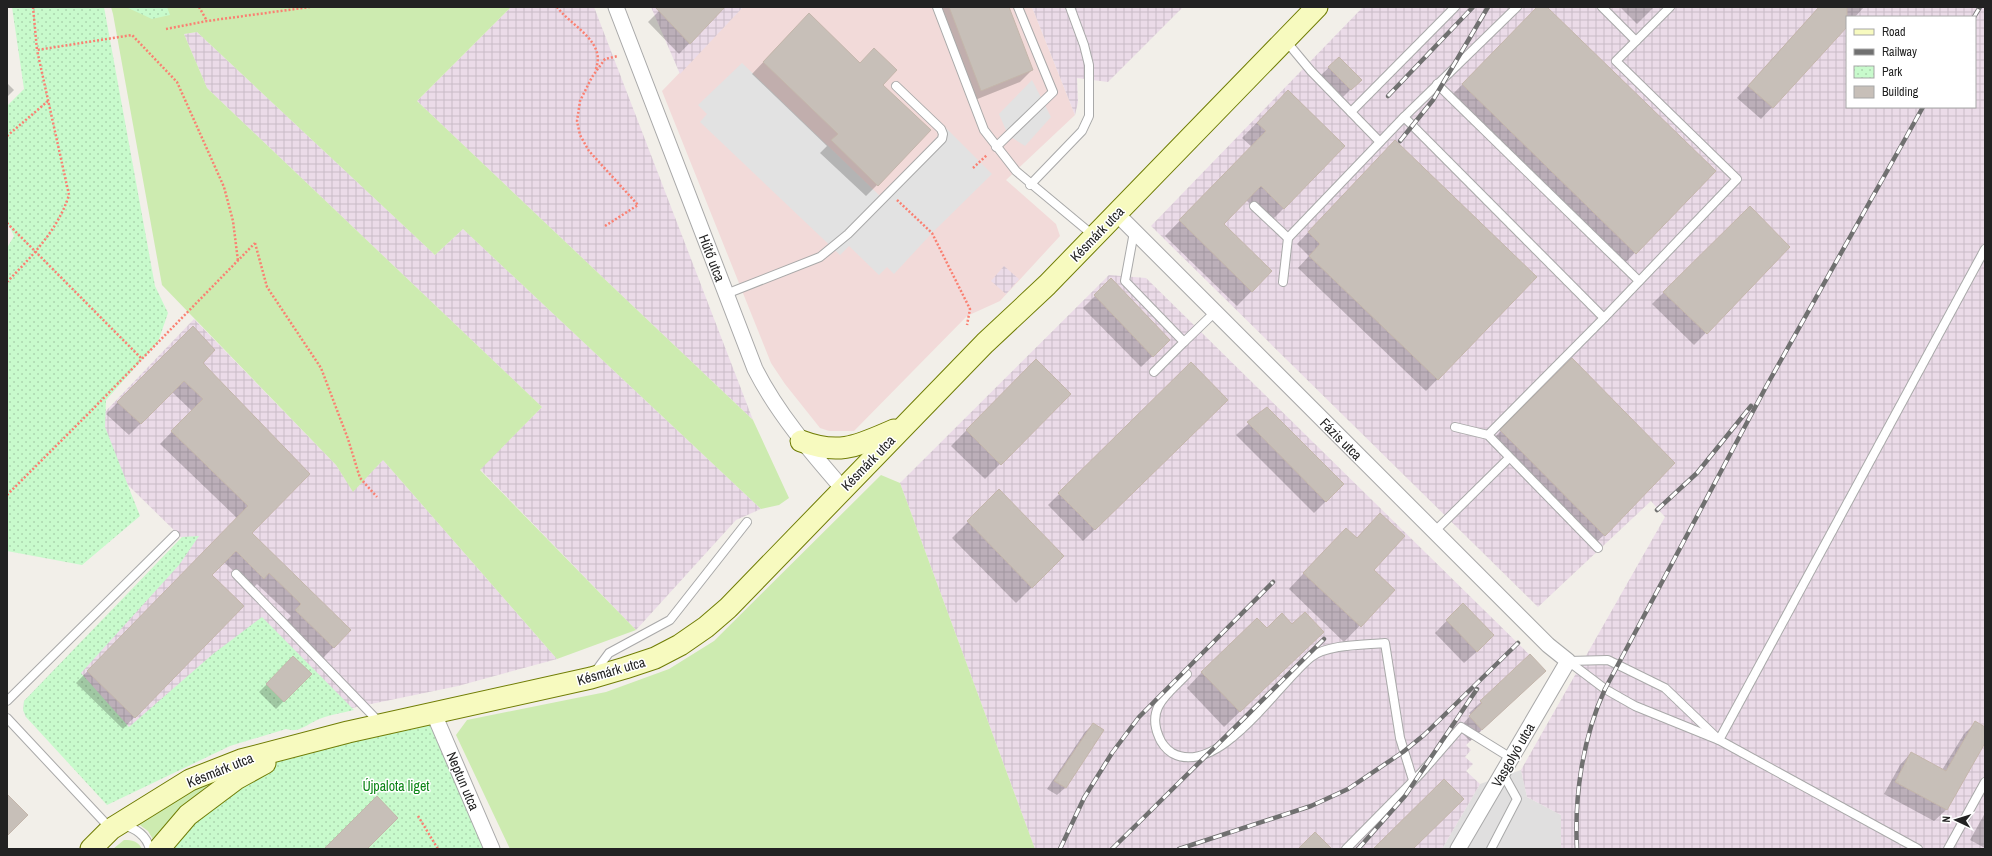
<svg xmlns="http://www.w3.org/2000/svg" width="1992" height="856" font-family="'Archivo Narrow',sans-serif">
  <defs>
    <pattern id="industrial-grid" width="8" height="8" patternUnits="userSpaceOnUse"><rect width="8" height="8" fill="#ebdbe8"/><path d="M0 4h8M4 0v8" fill="none" stroke="#c9bcc7"/></pattern>
    <pattern id="park-dots" width="8" height="8" patternUnits="userSpaceOnUse"><rect width="8" height="8" fill="#c8facc"/><path d="M2 2h.1M6 6h.1" fill="none" stroke="#acd6af" stroke-width="1.8" stroke-linecap="round"/></pattern>
  </defs>
  <rect width="100%" height="100%" fill="#f2efe9"/>
  <polygon fill="#e0dfdf" points="1521,770 1527,797 1561,815 1561,849 1442,849 1480,784"/>
  <polygon fill="#f2dad9" points="743,7 1032,7 1075,115 1006,180 1056,224 1060,236 1000,301 967,316 854,431 829,431 820,428 785,384 771,363 662,91"/>
  <g fill="url(#industrial-grid)" fill-rule="evenodd">
    <polygon points="511,7 594,7 753,420 417,101"/>
    <polygon points="651,7 743,7 680,74"/>
    <polygon points="1032,7 1183,7 1108,82 1077,78 1078,102 1075,115"/>
    <path d="M1363,7h622v842h-424v-34l-34,-18 -6,-27 144,-253 -14,-16 -113,106 -387,-381zM1847,17h128v90h-128z"/>
    <polygon points="197,32 435,255 463,229 761,509 736,520 636,630 480,469 542,407 207,88 184,34"/>
    <polygon points="1004,266 1019,279 1006,294 991,281"/>
    <polygon points="1109,275 1146,278 1546,671 1466,745 1471,750 1465,757 1473,764 1466,771 1480,784 1442,849 1035,849 900,483"/>
    <polygon points="194,319 336,465 353,491 383,460 557,659 458,686 342,710 231,740 26,717 23,710 24,701 182,538 80,438"/>
  </g>
  <g fill="#cdebb0">
    <polygon points="111,7 511,7 417,101 753,420 789,498 779,505 761,509 463,229 435,255 197,32 184,34 207,88 542,407 480,470 636,630 557,659 383,460 353,492 336,465 162,285 113,14"/>
    <polygon points="881,475 900,483 1035,849 510,849 456,735 467,720 606,692 669,669 714,641"/>
    <path d="M223,779c-27,16 -51,35 -69,62l-6,-10 -11,-8 63,-39z"/>
    <path d="M124,840c8,0 14,1 18,9h-29z"/>
  </g>
  <g fill="url(#park-dots)">
    <polygon points="12,7 104,7 155,286 168,313 158,342 106,400 105,427 140,516 82,565 7,551 7,248 14,236 7,221 7,106 24,89"/>
    <polygon points="126,7 167,7 170,15 152,19"/>
    <path d="M199,536l-20,29 -98,108 48,54 84,-73 49,-37 92,93c-12,3 -28,5 -39,11 -10,5 -17,12 -29,8l-56,17 -123,59 -81,-88 -3,-7 1,-9 158,-164z"/>
    <polygon points="434,714 492,849 159,849 271,760"/>
  </g>
  <g fill="#e2e2e2">
    <polygon points="742,63 880,196 946,128 992,174 932,233 894,274 887,267 879,275 849,246 840,255 700,122 707,114 698,105"/>
    <polygon points="1032,80 1051,117 1025,146 1008,135 999,114"/>
  </g>
  <g fill="#0003">
    <polygon points="663,7 724,7 679,54 648,22"/>
    <polygon points="933,7 1008,7 1032,70 1020,82 970,102"/>
    <polygon points="1538,7 1546,7 1714,171 1623,265 1451,96"/>
    <polygon points="1620,7 1654,7 1637,24"/>
    <polygon points="1819,7 1864,7 1855,17 1847,17 1847,26 1761,119 1737,98"/>
    <polygon points="797,26 882,85 877,185 866,196 820,153 827,146 752,74"/>
    <polygon points="1339,58 1360,80 1343,97 1321,75"/>
    <polygon points="7,83 14,90 7,97"/>
    <polygon points="1273,106 1284,208 1269,223 1246,200 1222,224 1271,271 1237,306 1165,236 1252,147 1242,138"/>
    <polygon points="1384,153 1536,277 1426,391 1298,268 1309,256 1297,244"/>
    <polygon points="1750,207 1789,247 1694,345 1652,304"/>
    <polygon points="1111,280 1169,340 1141,367 1083,308"/>
    <polygon points="193,328 201,363 309,474 250,533 350,630 322,659 284,623 291,616 257,584 252,589 224,562 211,576 242,606 123,729 76,683 237,518 160,444 192,411 172,392 129,435 106,414"/>
    <polygon points="1036,360 1070,394 985,479 951,446"/>
    <polygon points="1572,360 1604,535 1592,546 1489,443"/>
    <polygon points="1191,364 1226,400 1083,541 1048,505"/>
    <polygon points="1266,408 1343,484 1314,513 1236,435"/>
    <polygon points="999,491 1063,556 1016,603 952,538"/>
    <polygon points="1365,529 1372,570 1394,590 1344,642 1289,589 1330,545 1356,539"/>
    <polygon points="1463,604 1482,647 1464,663 1435,633"/>
    <polygon points="1307,647 1224,727 1187,688 1202,672"/>
    <polygon points="293,658 310,674 276,709 259,692"/>
    <polygon points="1533,682 1470,741 1458,729 1471,715 1469,713 1481,702"/>
    <polygon points="1976,722 1985,728 1985,741 1946,810 1934,821 1884,794 1900,765 1911,753 1942,770 1964,734"/>
    <polygon points="1093,724 1103,731 1065,788 1057,795 1047,789 1085,732"/>
    <polygon points="1985,813 1985,848 1970,840"/>
  </g>
  <g fill="#c7bfb8" stroke="#c4b6ab">
    <polygon points="655,7 725,7 690,44"/>
    <polygon points="949,7 1009,7 1033,70 981,91"/>
    <polygon points="1537,7 1547,7 1716,171 1636,254 1462,84"/>
    <polygon points="1819,7 1847,7 1847,27 1773,108 1748,86"/>
    <polygon points="809,13 860,63 874,48 897,70 883,85 931,130 878,186 831,140 838,134 763,62"/>
    <polygon points="1339,57 1362,80 1351,90 1328,67"/>
    <polygon points="1288,90 1345,146 1284,209 1261,186 1224,224 1272,271 1252,292 1179,220 1266,131 1257,123"/>
    <polygon points="1395,140 1537,277 1438,380 1309,256 1320,244 1308,232"/>
    <polygon points="1750,206 1790,247 1707,334 1663,292"/>
    <polygon points="1111,278 1170,340 1153,357 1094,295"/>
    <polygon points="193,326 215,350 203,363 310,474 252,533 351,630 334,648 295,610 301,604 269,573 264,579 236,551 212,575 244,606 135,718 87,671 248,506 171,431 203,399 184,381 141,424 117,402"/>
    <polygon points="1572,358 1675,463 1605,536 1500,430"/>
    <polygon points="1036,359 1071,394 1001,465 966,430"/>
    <polygon points="1191,362 1228,400 1095,530 1058,493"/>
    <polygon points="1267,407 1344,484 1326,502 1247,422"/>
    <polygon points="999,489 1064,556 1032,588 967,521"/>
    <polygon points="1380,513 1405,536 1374,570 1395,590 1361,627 1303,573 1346,528 1357,538"/>
    <polygon points="1463,603 1494,635 1477,652 1446,620"/>
    <polygon points="1305,612 1324,632 1240,712 1201,672 1257,618 1267,628 1282,613 1292,624"/>
    <polygon points="1530,654 1546,671 1482,730 1469,716 1482,703 1480,701"/>
    <polygon points="293,656 312,674 284,702 266,684"/>
    <polygon points="1975,721 1985,727 1985,743 1947,810 1895,782 1911,752 1946,771"/>
    <polygon points="1093,723 1104,730 1066,788 1054,781"/>
    <polygon points="1444,779 1464,799 1413,849 1373,849"/>
    <polygon points="7,794 28,815 7,836"/>
    <polygon points="377,796 398,818 367,849 324,849"/>
    <polygon points="1315,832 1332,849 1298,849"/>
  </g>
  <g fill="none" stroke-linecap="round" stroke-linejoin="round">
    <g stroke="#a9a9a9" stroke-width="10">
      <g id="lane">
        <polyline points="937,7 984,130 1016,171 1094,236"/>
        <polyline points="1602,7 1636,41"/>
        <polyline points="1286,41 1311,71 1380,142"/>
        <polyline points="1437,84 1639,281"/>
        <polyline points="1351,112 1455,7"/>
        <polyline points="1404,117 1604,318"/>
        <polyline points="996,147 1053,92 1018,7"/>
        <polyline points="1030,185 1082,131 1089,116 1089,65 1084,45 1070,7"/>
        <polyline points="1254,206 1288,238"/>
        <polyline points="1134,232 1125,281 1184,342 1214,313"/>
        <polyline points="1283,282 1288,238 1404,117 1517,7"/>
        <polyline points="726,294 820,257 848,234 942,139 943,134 941,129 896,86"/>
        <polyline points="1154,372 1184,342"/>
        <polyline points="1455,427 1488,435 1598,548"/>
        <polyline points="1488,435 1604,318 1737,179 1616,61 1670,7"/>
        <polyline points="1434,532 1509,458"/>
        <polyline points="236,574 380,723"/>
        <polyline points="1568,661 1605,689 1635,706 1719,740 1918,849"/>
        <polyline points="1568,661 1608,660 1665,688 1715,736"/>
        <polyline points="595,672 609,653 670,620 747,522"/>
        <path d="M1187,674c-19,20 -41,33 -28,63 2,6 8,13 13,16 47,26 107,-71 139,-96 17,-13 53,-12 74,-14l15,95 13,42"/>
        <polyline points="7,701 175,535"/>
        <polyline points="7,718 110,828"/>
        <polyline points="1719,740 1985,249"/>
        <path d="M122,825c14,3 24,10 28,24"/>
        <polyline points="1346,849 1421,773 1461,727 1511,758"/>
        <polyline points="1491,849 1517,799 1502,772"/>
        <polyline points="1948,849 1985,782"/>
      </g>
    </g>
    <g stroke="#a9a9a9" stroke-width="17">
      <g id="street">
        <path d="M616,7l139,362c23,45 55,82 88,120"/>
        <polyline points="1117,214 1548,645 1568,661 1458,849"/>
        <polyline points="434,714 492,849"/>
      </g>
    </g>
    <g stroke="#707d05" stroke-width="23">
      <g id="secondary">
        <path d="M801,441c39,15 58,4 93,-11"/>
        <polyline points="91,849 111,829 190,780 241,760 348,732 591,678 625,668 655,658 680,645 706,627 728,608 985,343 1047,285 1317,7"/>
        <polyline points="159,849 188,815 236,779 265,763"/>
      </g>
    </g>
    <g stroke="#fa8072" stroke-width="2.5" stroke-dasharray="2 2" stroke-linecap="butt">
      <polyline points="33,7 37,50 132,35 177,82 224,187 233,221 238,261"/>
      <polyline points="199,7 207,21"/>
      <path d="M557,7c15,20 51,35 38,64"/>
      <polyline points="166,29 207,21 310,7"/>
      <polyline points="7,136 48,101"/>
      <polyline points="973,168 987,155"/>
      <polyline points="897,200 932,233 970,309 967,325"/>
      <polyline points="7,223 142,359"/>
      <polyline points="605,226 638,205 589,151 580,135 577,121 580,101 592,77 605,59 618,56"/>
      <polyline points="255,243 267,287 321,368 348,439 360,478 377,497"/>
      <path d="M7,282c25,-26 51,-52 62,-87l-32,-145"/>
      <polyline points="7,495 91,411 255,243"/>
      <polyline points="418,816 438,849"/>
    </g>
    <use href="#lane" stroke="#fff" stroke-width="8"/>
    <use href="#street" stroke="#fff" stroke-width="15"/>
    <use href="#secondary" stroke="#f7fabf" stroke-width="21"/>
    <g stroke="#707070" stroke-width="4.5">
      <g id="rail">
        <polyline points="1974,17 1980,7"/>
        <polyline points="1388,96 1473,7"/>
        <polyline points="1400,141 1433,100 1488,7"/>
        <polyline points="1657,510 1697,473 1751,406"/>
        <polyline points="1060,849 1084,798 1112,753 1139,717 1273,582"/>
        <polyline points="1112,849 1324,639"/>
        <polyline points="1179,849 1311,806 1348,789 1403,752 1424,735 1518,643"/>
        <polyline points="1358,849 1405,796 1477,689"/>
        <path d="M1577,849c-3,-53 6,-112 28,-160l162,-304 156,-278"/>
      </g>
    </g>
    <use href="#rail" stroke="#fff" stroke-width="3" stroke-dasharray="9" stroke-linecap="butt"/>
  </g>
  <g text-anchor="middle" dominant-baseline="central" stroke-width="3" stroke-linejoin="round" paint-order="stroke">
    <g font-size="14" fill="#222" stroke="#fff">
      <text transform="translate(1097 234) rotate(-46)">Késmárk utca</text>
      <text transform="translate(712 258) rotate(69)">Hűtő utca</text>
      <text transform="translate(1341 439) rotate(45)">Fázis utca</text>
      <text transform="translate(868 463) rotate(-46)">Késmárk utca</text>
      <text transform="translate(611 671) rotate(-16)">Késmárk utca</text>
      <text transform="translate(1513 755) rotate(-60)">Vasgolyó utca</text>
      <text transform="translate(220 770) rotate(-22)">Késmárk utca</text>
      <text transform="translate(463 781) rotate(67)">Neptun utca</text>
    </g>
    <g font-size="14" fill="#0c8416" stroke="#fff">
      <text x="396" y="786">Újpalota liget</text>
    </g>
  </g>
  <rect width="1992" height="856" fill="none" stroke="#222222" stroke-width="16"/>
  <rect x="1846" y="16" width="130" height="92" fill="#ffffff" stroke="#a7a7a7"/>
  <rect x="1854" y="29" width="20" height="6" fill="#f7fabf" stroke="#a7a7a7"/>
  <text x="1882" y="36" font-size="12" fill="#222222">Road</text>
  <rect x="1854" y="49" width="20" height="6" fill="#707070" stroke="#a7a7a7"/>
  <text x="1882" y="56" font-size="12" fill="#222222">Railway</text>
  <rect x="1854" y="66" width="20" height="12" fill="url(#park-dots)" stroke="#a7a7a7"/>
  <text x="1882" y="76" font-size="12" fill="#222222">Park</text>
  <rect x="1854" y="86" width="20" height="12" fill="#c7bfb8" stroke="#a7a7a7"/>
  <text x="1882" y="96" font-size="12" fill="#222222">Building</text>
  <g transform="translate(1956 820) rotate(274)" stroke="#ffffff" stroke-width="3" paint-order="stroke">
  <path d="M0-3L7 15L0 10L-7 15Z" fill="#222222"/>
  <text y="-6" font-size="11" font-weight="bold" text-anchor="middle" fill="#222222">N</text>
  </g>
</svg>
